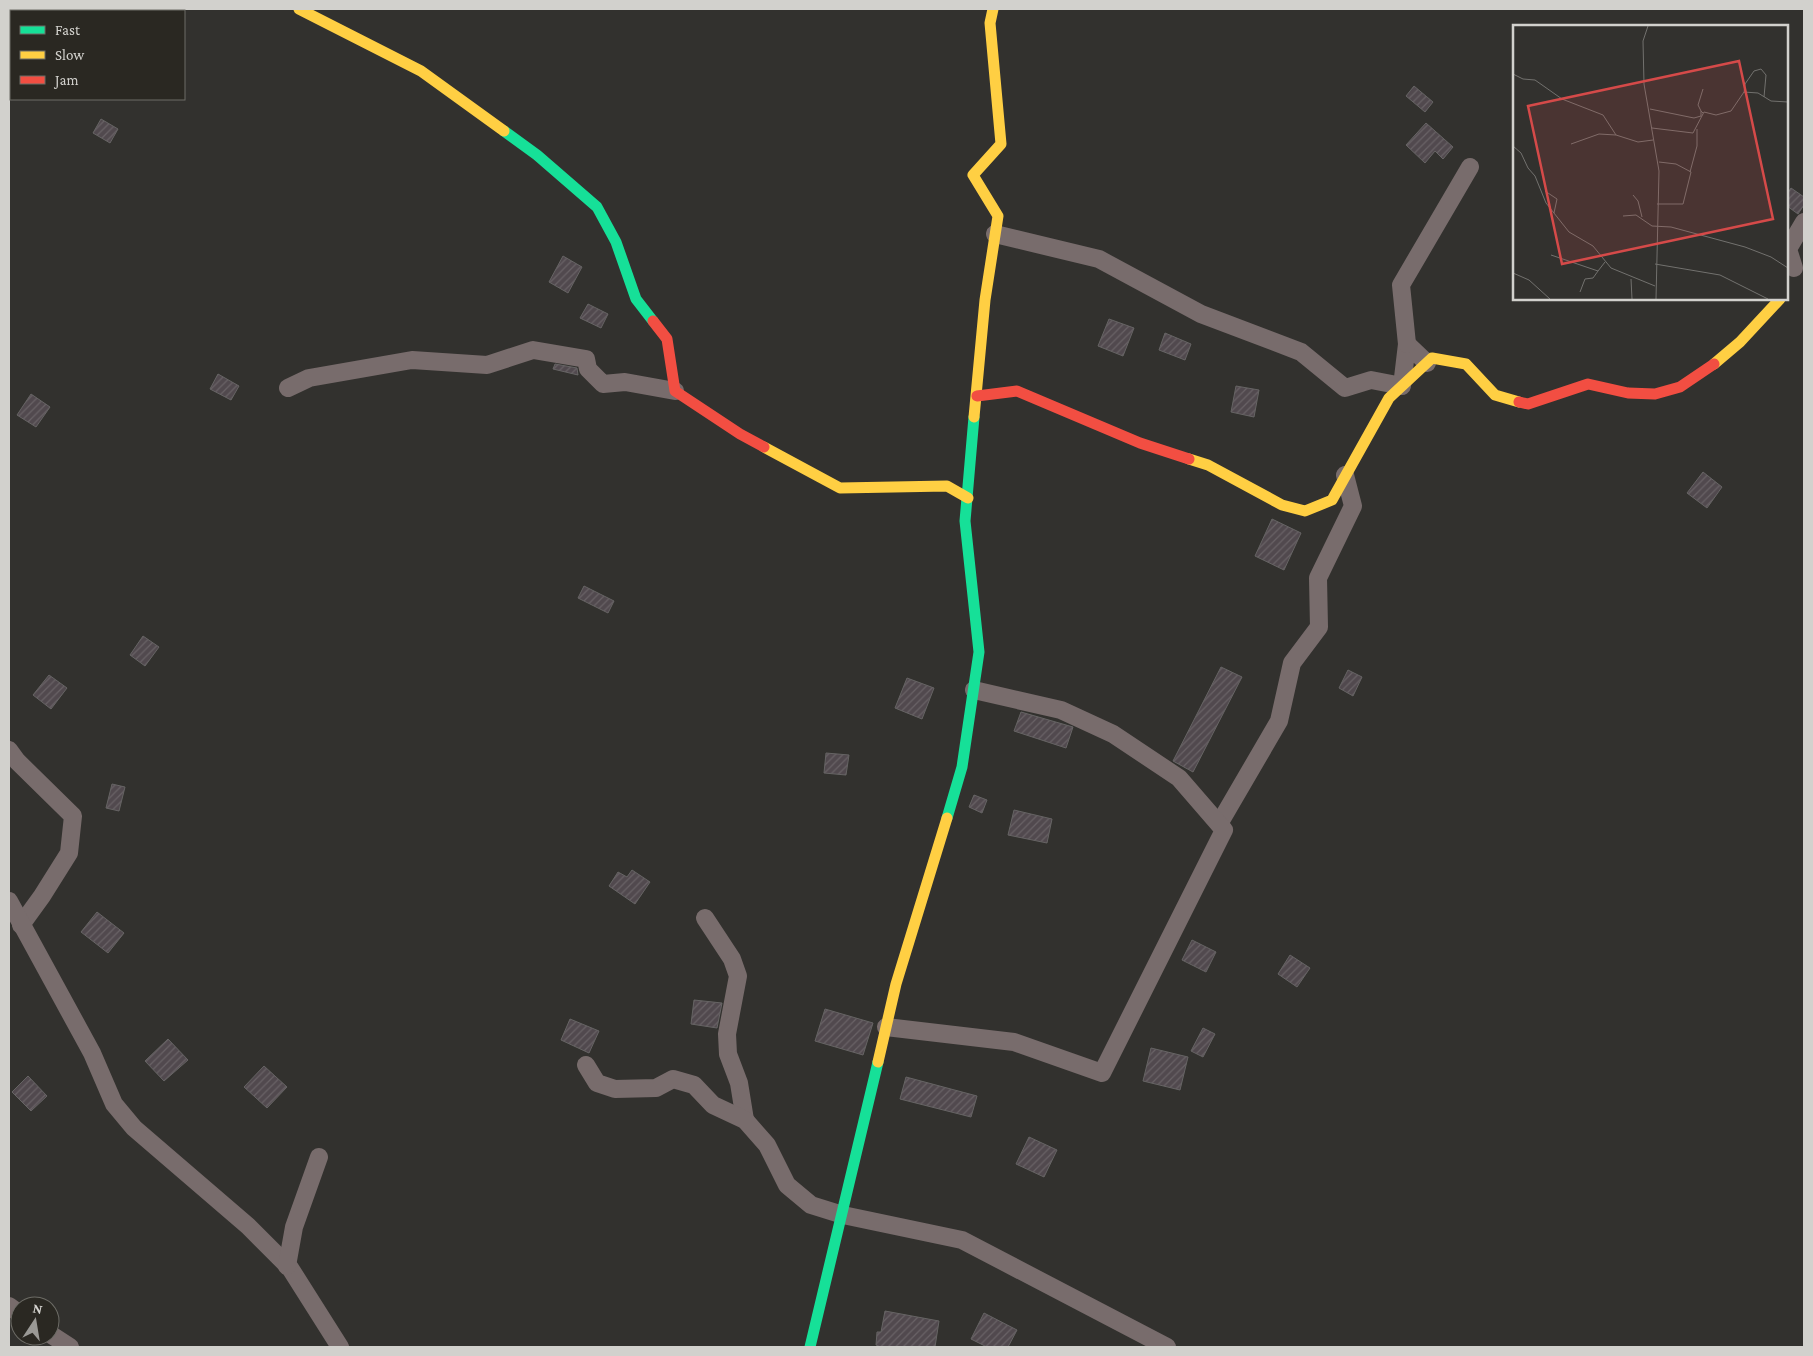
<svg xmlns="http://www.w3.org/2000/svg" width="1813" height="1356" font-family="'Crimson Pro',serif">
  <defs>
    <pattern id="building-hatch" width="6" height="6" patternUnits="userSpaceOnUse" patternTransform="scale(1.25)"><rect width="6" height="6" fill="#51494e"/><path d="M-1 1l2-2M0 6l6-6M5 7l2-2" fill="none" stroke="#696266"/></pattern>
  </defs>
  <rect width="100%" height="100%" fill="#32312e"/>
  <g fill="url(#building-hatch)" stroke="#666464">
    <polygon points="1414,86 1433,102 1425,112 1406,96"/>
    <polygon points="101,119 118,129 110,143 93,133"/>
    <polygon points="1426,123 1453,147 1443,159 1435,151 1425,163 1406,145"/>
    <polygon points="1791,188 1804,197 1804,205 1798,214 1787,206 1787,194"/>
    <polygon points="563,256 582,267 568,293 549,282"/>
    <polygon points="588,304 608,314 601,328 580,318"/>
    <polygon points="1109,319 1134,328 1123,356 1098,346"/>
    <polygon points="1165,333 1191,344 1185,360 1159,350"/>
    <polygon points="555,364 577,368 578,375 553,369"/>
    <polygon points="218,374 239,386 231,400 210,389"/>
    <polygon points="1236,386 1259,390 1254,417 1231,412"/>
    <polygon points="31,394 50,407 36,427 17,415"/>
    <polygon points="1703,472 1722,487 1707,508 1687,493"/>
    <polygon points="1272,519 1301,533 1284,570 1255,556"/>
    <polygon points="584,586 614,601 608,613 578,598"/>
    <polygon points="143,636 159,647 145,666 130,655"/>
    <polygon points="1221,667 1242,677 1193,772 1173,761"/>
    <polygon points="1348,670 1362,677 1353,696 1339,688"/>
    <polygon points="49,675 67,688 51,709 33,695"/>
    <polygon points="907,678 934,688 922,719 895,708"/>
    <polygon points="1021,712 1073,727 1066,748 1014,731"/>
    <polygon points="826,753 849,755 846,775 824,773"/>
    <polygon points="112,784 125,787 119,811 106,808"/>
    <polygon points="974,795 987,800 982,813 969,807"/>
    <polygon points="1014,810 1052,819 1047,843 1008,835"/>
    <polygon points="632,870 650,882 635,904 609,886 618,872 627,877"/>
    <polygon points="97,912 124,933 108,953 81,932"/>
    <polygon points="1192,940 1216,952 1206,972 1182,960"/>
    <polygon points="1290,955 1310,968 1297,987 1278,974"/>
    <polygon points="694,1000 722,1003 717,1028 691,1024"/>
    <polygon points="825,1009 873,1023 863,1055 815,1041"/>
    <polygon points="570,1019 599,1031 589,1053 561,1040"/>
    <polygon points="1203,1028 1215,1034 1203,1057 1191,1051"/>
    <polygon points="168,1039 188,1060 164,1081 145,1061"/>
    <polygon points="1151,1048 1188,1057 1180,1090 1143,1081"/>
    <polygon points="264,1066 287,1087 267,1108 244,1087"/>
    <polygon points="28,1076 47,1096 31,1111 12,1092"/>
    <polygon points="906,1077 977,1096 971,1117 900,1099"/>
    <polygon points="1029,1137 1057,1150 1044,1177 1016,1164"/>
    <polygon points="885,1311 939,1321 935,1347 881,1347 876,1345 877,1332 881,1332"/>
    <polygon points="984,1313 1017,1330 1008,1347 987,1347 971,1339"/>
  </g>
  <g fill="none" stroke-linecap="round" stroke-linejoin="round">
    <g stroke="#786c6c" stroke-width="18">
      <polyline points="995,234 1099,259 1201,314 1301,352 1345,388 1371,380 1402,386 1407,344 1427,363"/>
      <polyline points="1794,268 1788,249 1804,222"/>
      <polyline points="1407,344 1401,285 1470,167"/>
      <polyline points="288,388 309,378 412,360 487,365 533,350 586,359 588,369 603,384 625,382 675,391"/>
      <polyline points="9,750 17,761 73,816 69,853 42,896 21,925"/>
      <polyline points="1219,824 1279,721 1292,663 1319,627 1318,578 1353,506 1345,475"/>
      <polyline points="9,901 92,1053 114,1104 134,1128 248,1226 290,1268 340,1347"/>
      <polyline points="705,918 732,959 738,976 727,1034 728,1054 739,1083 745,1120"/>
      <polyline points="886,1027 1014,1042 1102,1073 1224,830 1179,778 1113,734 1061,710 974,690"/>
      <polyline points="586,1065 597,1083 615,1089 656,1088 673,1079 694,1085 713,1105 745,1120 767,1145 787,1185 811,1205 843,1215 962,1240 1167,1347"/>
      <polyline points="287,1266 294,1227 319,1157"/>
      <polyline points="9,1306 20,1314"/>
      <polyline points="50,1334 70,1347"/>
    </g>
    <g stroke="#16e098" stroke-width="11">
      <polyline points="504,131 537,155 597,207 616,242 636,299 653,321"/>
      <polyline points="947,818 962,767 979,652 965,521 974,417"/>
      <polyline points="810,1347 878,1062"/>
    </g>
    <g stroke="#ffcf43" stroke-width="11">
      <polyline points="299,9 421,71 504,131"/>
      <polyline points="1714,364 1740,342 1780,299"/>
      <polyline points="974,417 985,300 998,216 973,175 1001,144 990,23 993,9"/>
      <polyline points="764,447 840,488 947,486 968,498"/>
      <polyline points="1189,459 1208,465 1282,505 1305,511 1332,500 1389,398 1432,358 1466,364 1495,395 1519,402"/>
      <polyline points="878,1062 896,984 947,818"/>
    </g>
    <g stroke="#f24e42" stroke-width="11">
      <polyline points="653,321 667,339 675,391 740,434 764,447"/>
      <polyline points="977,396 1017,391 1140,443 1189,459"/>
      <polyline points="1519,402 1528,404 1588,384 1628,393 1655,394 1680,387 1714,364"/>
    </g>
  </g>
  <g transform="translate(1513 25)">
    <rect width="275" height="275" fill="#32312e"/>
    <path fill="none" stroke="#72716e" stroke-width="1" d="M135,1l-5,15 1,43 15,87 -3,128M0,49l10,5 12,1 27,19 41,16 13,20 22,7 15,-2M231,68l1,-9 9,-13 7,-2 5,6 -2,22M137,84l44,9 7,-2v-5l2,2M188,86l-3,-6 5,-16M139,103l41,5 11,-21 12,3 15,-4 13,-19 14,1 13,8 17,1M58,119l28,-10 17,1M0,121l8,7 7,15 7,8 11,27 23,29 24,14 18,22 44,18M177,147l7,-26v-17M32,166l12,8 -3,14M120,170l5,6 4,16M144,179h26l8,-32 -15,-8 -17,-2M110,191l13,-1 16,11 19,1 74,20 26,10 17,11M38,230l47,16 7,-9M142,239l65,11 48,24M0,248l16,7 21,19M118,254l1,20M67,267l5,-13 8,-1 5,-7"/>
    <path fill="#d54a49" fill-opacity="0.15" stroke="#d54a49" stroke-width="2.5" d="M226,36l34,158 -211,45 -34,-158z"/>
    <rect width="275" height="275" fill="none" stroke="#d2d1cd" stroke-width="2.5"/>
  </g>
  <rect width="1813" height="1356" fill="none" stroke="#d2d1cd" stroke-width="20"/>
  <rect x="10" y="10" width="175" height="90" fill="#2a2822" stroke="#6d6c66"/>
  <rect x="20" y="26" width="25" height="8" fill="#16e098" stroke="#6d6c66"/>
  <text x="55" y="35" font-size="15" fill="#d2d1cd">Fast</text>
  <rect x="20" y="51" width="25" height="8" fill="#ffcf43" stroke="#6d6c66"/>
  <text x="55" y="60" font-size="15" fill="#d2d1cd">Slow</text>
  <rect x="20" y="76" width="25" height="8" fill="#f24e42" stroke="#6d6c66"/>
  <text x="55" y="85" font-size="15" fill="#d2d1cd">Jam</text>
  <g transform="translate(35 1321) rotate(12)"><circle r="24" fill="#2a2822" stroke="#6d6c66"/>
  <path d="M0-4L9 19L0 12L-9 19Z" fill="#9a9995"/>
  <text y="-8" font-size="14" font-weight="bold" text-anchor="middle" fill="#d2d1cd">N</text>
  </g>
</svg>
